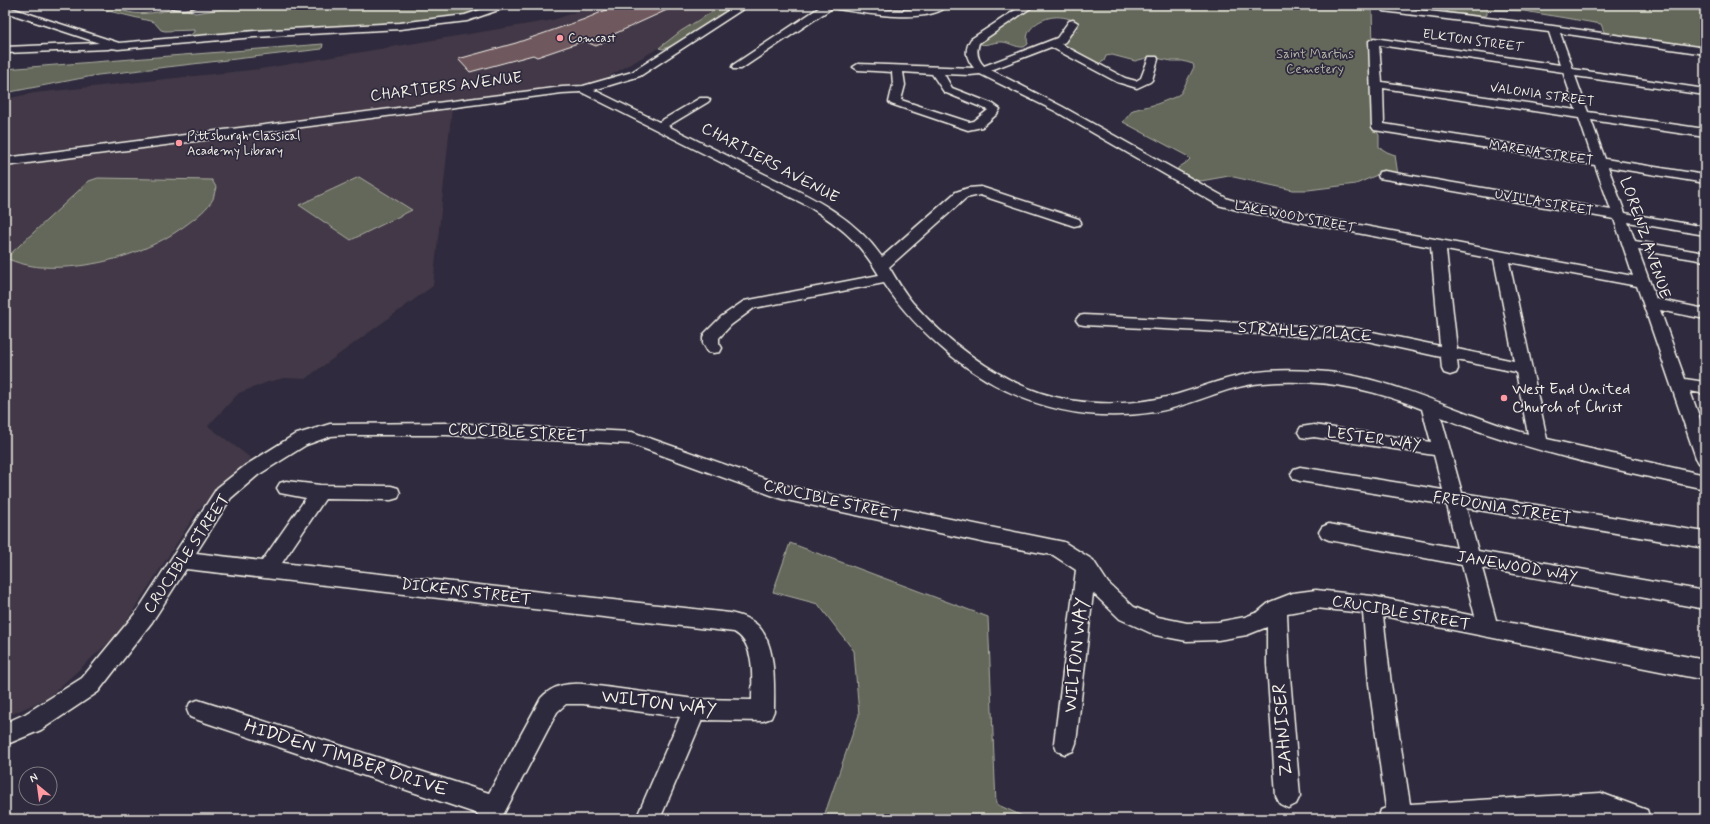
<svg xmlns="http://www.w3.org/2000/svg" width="1710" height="824" font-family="Mynerve,sans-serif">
  <rect width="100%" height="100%" fill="#2f2a3d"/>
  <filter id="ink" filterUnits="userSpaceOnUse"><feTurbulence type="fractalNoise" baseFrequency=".025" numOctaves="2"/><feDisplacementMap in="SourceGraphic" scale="8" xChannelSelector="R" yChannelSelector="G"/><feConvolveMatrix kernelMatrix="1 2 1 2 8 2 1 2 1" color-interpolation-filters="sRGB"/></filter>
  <g filter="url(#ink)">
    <g fill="#423847">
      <polygon points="596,5 723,5 681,31 659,48 599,82 5,156 5,99 34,93 260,69 553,20"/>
      <polygon points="452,108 433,286 305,379 284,378 268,382 239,393 208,426 251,458 199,509 118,634 48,698 5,717 5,167"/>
    </g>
    <g fill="#63685a" stroke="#acaca1">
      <path d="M84,5h30c25,21 65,-5 81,8l57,-8h246l-33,11 -61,7 -217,15 7,-6v-2l-29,1 -4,-1 -7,-8z"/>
      <polygon points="723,5 738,5 674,45 663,49 659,48 681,31"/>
      <path d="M1035,5h362l39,8 -47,-5h-17l3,121 4,6v12l8,5 8,3 3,20 -20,-2 -1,2 -21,9 -48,6h-15l-64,-14 -28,5 -5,-1 -18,-10v-2l9,-6 3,-3 -3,-3 -64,-34 10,-12 24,-6 18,-7 6,-4 13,-26 -1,-3 -10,-3h-11l-22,-4 -15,4 -23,-6 -6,1 -2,5 -6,3 -36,-20 -1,-1 16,-13 2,-7c-7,-4 -17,-7 -25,-6 -13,1 -31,12 -26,27l-4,3c-9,1 -16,-6 -24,-5 -8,0 -14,5 -22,1l12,-11z"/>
      <polygon points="1432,5 1705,5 1705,53 1605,34 1601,24 1524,11 1487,10 1487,15 1482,16 1451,13"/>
      <polygon points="323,44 322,49 98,75 5,93 5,69"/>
      <polygon points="359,177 412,210 351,240 299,205"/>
      <path d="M98,178l114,2 4,7c-1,4 -2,8 -3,12 -5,9 -15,17 -23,23 -41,32 -98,48 -149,45 -12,-1 -24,-4 -35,-9l83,-77z"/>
      <polygon points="790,543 988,617 996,804 1029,819 823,819 859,715 854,651 818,604 773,592"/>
    </g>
    <polygon fill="#6f585f" stroke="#f4f1e8" points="618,5 678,5 612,35 614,36 609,38 611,39 596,46 584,41 537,57 533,55 470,72 458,59 516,43 585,19"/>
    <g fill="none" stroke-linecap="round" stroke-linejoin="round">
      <g stroke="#f4f1e8" stroke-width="3">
        <g id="minor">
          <path d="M166,5h32c-5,5 -27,5 -32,0z"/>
          <polygon points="495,5 509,5 507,7 467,21 400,29 255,37 118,49 112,48 108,49 5,53 5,47 99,43 5,12 5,6 119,43 255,31 400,23 465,15"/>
          <path d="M737,5h12l-109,71 -46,14 65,32 41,-24h8l2,2 -2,2 -40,24c32,16 64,32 96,48 45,22 89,41 118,83l74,-65 12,-4 13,-1 98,32 2,3 -2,3 -5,1 -94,-31 -14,3 -77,69c7,12 14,24 23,35 32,37 83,76 129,91 37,12 78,13 116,6 28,-5 54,-17 81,-23 25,-7 52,-6 78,-5 75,4 141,43 212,63l-12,-62 -59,-12 1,9 -2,4 -6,2 -6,-2 -2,-4 -1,-12 -83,-18 -274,-14 -5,-1 -3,-4 3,-4 5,-1 274,14 82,17 -9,-99 -190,-36 -23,-6 -163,-94 -75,-37 -10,1 -26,-1 8,14 41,16 7,5 -3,5 -15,13 -14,3 -77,-26 -2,-2 4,-17 -1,-13 -34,-2 -5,-3 5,-3 116,4c-8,-10 -10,-18 -3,-29l52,-34h12l-56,38c-3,9 -2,16 5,23l73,-28 12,-17 4,-1 5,3 -13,19 -4,2 64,34 11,3 5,-3 8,-21h8l1,2 -6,21 -2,2 -13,6 -20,-6 -66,-35 -60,23 72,37 165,92 14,4 391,73 -19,-57 -235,-41 -1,-3 1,-3 5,-1 227,39 -16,-45 -221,-35 -2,-3 -3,-86 5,-3 186,27 -11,-33 -166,-21 -1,-2 5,-3 166,20 152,22v6l-145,-21 13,36 132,20v6l-130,-19 13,36 117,17v8l-114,-17 14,39 100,16v8l-97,-16 17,46 80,14v8l-77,-13 7,19 70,12v8l-67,-11 18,49 49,10v10l-45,-9 25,69 20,3v12l-15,-3 15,42v32l-6,-2 -3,-5 -59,-172 -128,-24 38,177 158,36v14c-89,-19 -179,-38 -264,-72l21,76 243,39v16l-239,-40 12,43 227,40v18l-223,-41 14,52 209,40v20l-322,-64 8,68 19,120 191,-11 46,17 3,9h-44l-5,-2 -34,2h-189l3,-9 5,-2 -17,-124 -6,-71 -47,-5 -29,5 2,51 11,132 -4,8 -8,4 -8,-4 -4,-8 -9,-132v-37l-20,8 -29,5 -31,1 -32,-6 -35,-16 -27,-26 -17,150 -3,8 -8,3 -8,-3 -3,-8 22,-173 -23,-15 -67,-12 -204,-44 -151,-55 -184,-9h-103l-13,1 -25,9 -48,30 -27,23 -35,55 66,8 44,-63 -26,-5 -3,-5 3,-5 6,-2 34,4 71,1 7,2 2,5 -2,5 -7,2 -66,-1 -43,64 448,50c9,2 19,5 26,11 21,18 18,62 18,87l-3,7 -8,3 -61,-1 -42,99h-24l44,-102 -97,-13h-17l-9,8 -56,107h-25l2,-5 -280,-94 -8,-3 -3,-7 3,-7 8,-3 291,93 52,-95c12,-13 26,-15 42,-14l112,15 57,1c0,-22 4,-56 -18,-68l-548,-63 -34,53 -54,70 -57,38 -36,15v-22l20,-9 57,-36 56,-68 79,-122 29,-23 48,-30 36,-11 117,-1 185,9 151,53 281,57 29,18 15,23 26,24 24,10 29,6 31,-1 27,-5 13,-5 12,-10 23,-9 23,-3 56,6 103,20 -13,-51 -133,-25 -7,-3 -3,-5 3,-5 7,-3 128,24 -10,-43 -147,-24 -6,-2 -3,-5 3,-5 6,-2 143,23 -9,-35 -120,-18 -7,1 -6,-1 -3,-5 3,-5 13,-2 117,17 -9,-33c-51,-21 -104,-31 -159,-26 -38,3 -71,23 -108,29 -78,12 -145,-9 -206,-58 -25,-21 -47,-43 -65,-71l-130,25 -23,17 -12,13v5l3,5 -2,4 -6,1 -6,-1 -5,-9v-6l2,-4 16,-16 23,-16 135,-26c-21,-35 -37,-47 -71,-69l-227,-114 -19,1 -557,73v-8l557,-71 21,-1 49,-14zM1379,45l184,27 13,38 -194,-28zM903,72l29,2 12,18 44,18 -14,11 -5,1 -68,-22 4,-15zM1383,88l196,30 13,39 -208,-33zM1446,250l48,9 20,102 -57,-12z"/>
          <path d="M823,5c27,0 52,5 79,5 16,0 30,-5 46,-5 -18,21 -92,7 -116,3l-91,61h-8l-1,-2 1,-2z"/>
        </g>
      </g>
      <use href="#minor" fill="#2f2a3d" fill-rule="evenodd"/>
    </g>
  </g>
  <g fill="#ff9aa2" stroke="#2f2a3d" stroke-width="1.5">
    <circle cx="560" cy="38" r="4"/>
    <circle cx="179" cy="143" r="4"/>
    <circle cx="1504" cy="398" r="4"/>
  </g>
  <g text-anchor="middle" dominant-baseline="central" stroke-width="3.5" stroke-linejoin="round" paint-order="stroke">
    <g font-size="13" fill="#f4f1e8" stroke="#2f2a3d" text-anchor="start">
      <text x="568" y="38">Comcast</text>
      <text x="187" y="136">Pittsburgh Classical<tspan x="187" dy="15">Academy Library</tspan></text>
    </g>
    <g font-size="13" fill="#f4f1e8" stroke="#2f2a3d">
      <text transform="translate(1473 41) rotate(8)">ELKTON STREET</text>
      <text transform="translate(1542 95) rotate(8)">VALONIA STREET</text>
      <text transform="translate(1541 153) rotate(9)">MARENA STREET</text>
      <text transform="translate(1544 203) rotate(10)">UVILLA STREET</text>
      <text transform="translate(1295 217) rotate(11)">LAKEWOOD STREET</text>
    </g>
    <g font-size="13" fill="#b3b3a8" stroke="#2f2a3d">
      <text x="1315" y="54">Saint Martins<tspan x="1315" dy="15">Cemetery</tspan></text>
    </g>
    <g font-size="16" fill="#f4f1e8" stroke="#2f2a3d">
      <text transform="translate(446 87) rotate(-7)">CHARTIERS AVENUE</text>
      <text transform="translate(770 163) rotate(28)">CHARTIERS AVENUE</text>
      <text transform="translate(1645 238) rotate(71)">LORENZ AVENUE</text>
      <text transform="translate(1305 332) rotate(4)">STRAHLEY PLACE</text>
      <text transform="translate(518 433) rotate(3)">CRUCIBLE STREET</text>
      <text transform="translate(1374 439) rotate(8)">LESTER WAY</text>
      <text transform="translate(832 501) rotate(13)">CRUCIBLE STREET</text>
      <text transform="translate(1502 508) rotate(9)">FREDONIA STREET</text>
      <text transform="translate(187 554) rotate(-56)">CRUCIBLE STREET</text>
      <text transform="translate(1517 567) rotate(10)">JANEWOOD WAY</text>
      <text transform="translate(466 592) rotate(7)">DICKENS STREET</text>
      <text transform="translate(1401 613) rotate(10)">CRUCIBLE STREET</text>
    </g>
    <g font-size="16" fill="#f4f1e8" stroke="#2f2a3d" text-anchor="start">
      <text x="1512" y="389">West End United<tspan x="1512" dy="18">Church of Christ</tspan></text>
    </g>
    <g font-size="19" fill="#f4f1e8" stroke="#2f2a3d">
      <text transform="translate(1076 655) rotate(-84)">WILTON WAY</text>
      <text transform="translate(659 703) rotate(7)">WILTON WAY</text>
      <text transform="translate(1283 730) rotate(-94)">ZAHNISER</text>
      <text transform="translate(346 758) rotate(18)">HIDDEN TIMBER DRIVE</text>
    </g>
  </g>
  <rect width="1710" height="824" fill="none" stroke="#2f2a3d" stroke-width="20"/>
  <rect x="10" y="10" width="1690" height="804" fill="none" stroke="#f4f1e8" stroke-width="1.5" filter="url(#ink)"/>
  <g transform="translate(38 786) rotate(331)"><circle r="19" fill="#2f2a3d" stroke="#7e7a81"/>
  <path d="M0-3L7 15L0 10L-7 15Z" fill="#ff9aa2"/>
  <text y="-6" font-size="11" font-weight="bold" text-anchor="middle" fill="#f4f1e8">N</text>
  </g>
</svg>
